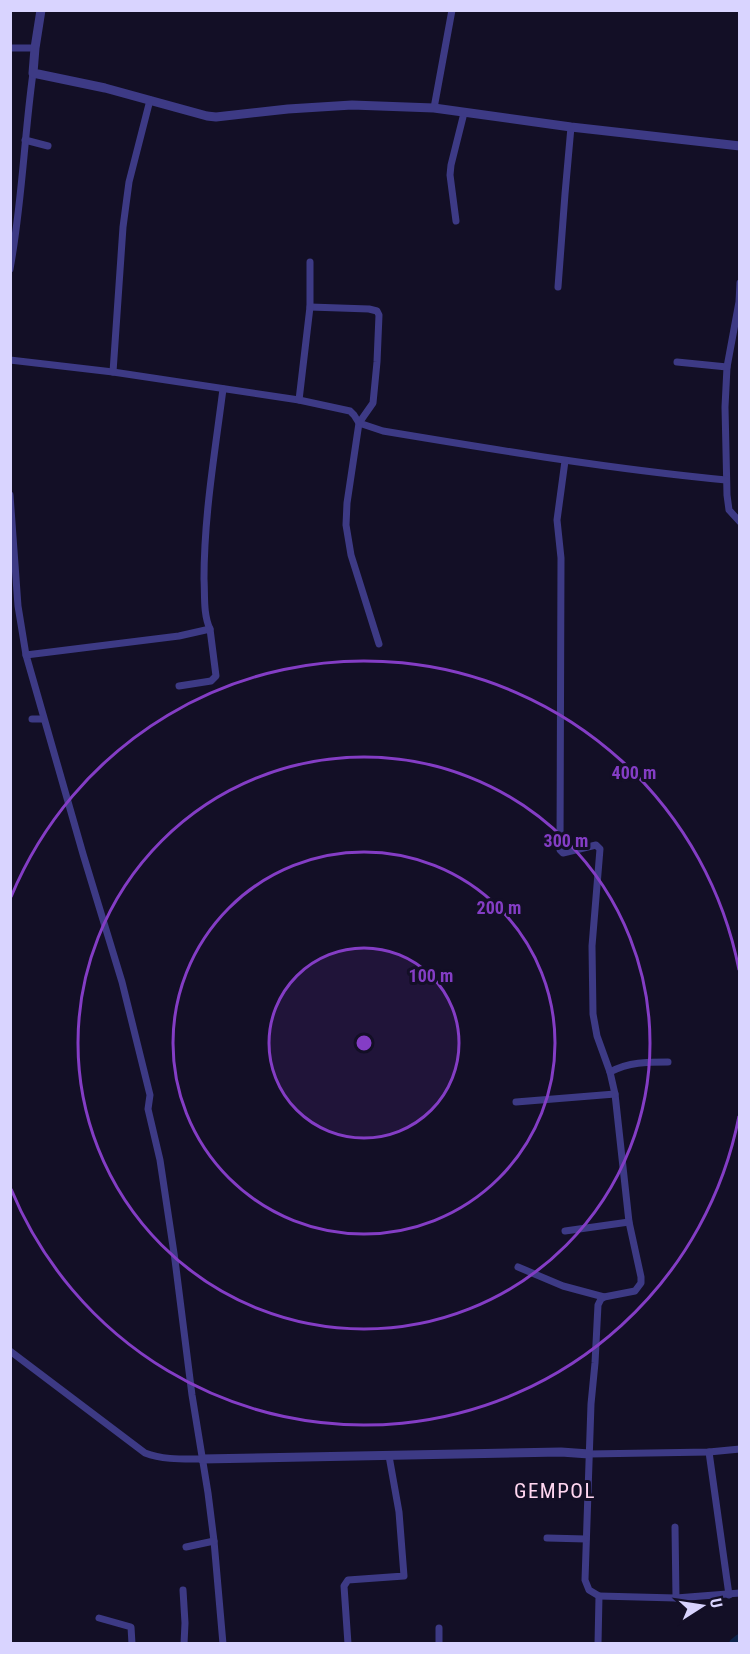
<svg xmlns="http://www.w3.org/2000/svg" width="750" height="1654" font-family="'Roboto Condensed',sans-serif">
  <rect width="100%" height="100%" fill="#130f26"/>
  <g fill="none" stroke-linecap="round" stroke-linejoin="round">
    <polyline stroke="#0c2248" stroke-width="12" points="735,1644 740,1640"/>
    <g stroke="#3d3a85" stroke-width="7">
      <polyline points="10,48 35,48"/>
      <polyline points="434,108 452,10"/>
      <polyline points="25,140 48,146"/>
      <polyline points="456,221 450,175 451,165 464,113"/>
      <path d="M10,269c12,-65 14,-131 23,-196"/>
      <polyline points="740,283 739,302 727,367 725,407 727,495 729,510 740,522"/>
      <polyline points="558,287 565,194 571,127"/>
      <polyline points="310,307 369,309 377,311 379,315 377,362 373,403 359,423 347,503 346,525 351,555 379,644"/>
      <path d="M10,360l103,12 186,28 51,11 4,4 5,8 24,8c114,19 228,38 343,49"/>
      <polyline points="677,362 727,367"/>
      <polyline points="113,372 123,227 129,182 150,100"/>
      <polyline points="299,400 310,307 310,262"/>
      <polyline points="565,461 557,520 561,558 560,850 563,853 596,845 600,849 592,946 593,1014 597,1036 610,1072 615,1094 629,1222 641,1277 641,1283 635,1291 604,1297 601,1299 598,1305 595,1363 591,1404 585,1580 589,1590 599,1596 598,1644"/>
      <polyline points="10,495 18,606 26,655 83,854 122,982 150,1095 148,1109 160,1160 175,1260 192,1395 208,1493 214,1541 223,1644"/>
      <path d="M26,655l153,-19 31,-7c-7,-15 -5,-34 -6,-50 0,-64 11,-127 19,-190"/>
      <polyline points="179,686 211,681 216,676 210,629"/>
      <polyline points="32,719 43,719"/>
      <path d="M610,1072c19,-10 37,-10 58,-10"/>
      <polyline points="516,1102 615,1094"/>
      <polyline points="565,1231 629,1222"/>
      <polyline points="518,1267 563,1286 604,1297"/>
      <path d="M10,1351l135,102c18,7 38,6 57,6"/>
      <polyline points="709,1452 729,1595"/>
      <polyline points="589,1454 709,1452 740,1449"/>
      <polyline points="675,1527 676,1598"/>
      <polyline points="547,1538 586,1539"/>
      <polyline points="186,1547 214,1541"/>
      <polyline points="183,1590 185,1623 184,1644"/>
      <polyline points="599,1596 676,1598 740,1593"/>
      <polyline points="99,1618 131,1627 132,1644"/>
      <polyline points="439,1628 439,1644"/>
      <polyline points="348,1644 344,1586 348,1580 404,1576 399,1512 389,1456"/>
    </g>
    <g stroke="#3d3a85" stroke-width="9">
      <polyline points="41,10 35,48 33,73 105,88 207,116 216,117 288,109 352,105 434,108 571,127 740,146"/>
      <polyline points="202,1459 561,1452 589,1454"/>
    </g>
  </g>
  <circle cx="364" cy="1043" r="95" fill="#843dc5" fill-opacity=".12"/>
  <g fill="none" stroke="#843dc5" stroke-width="3">
    <circle cx="364" cy="1043" r="95"/>
    <circle cx="364" cy="1043" r="191"/>
    <circle cx="364" cy="1043" r="286"/>
    <path d="M739 1116A382 382 0 0 1 11 1189M11 897A382 382 0 0 1 739 970"/>
  </g>
  <g text-anchor="middle" dominant-baseline="central" stroke-width="6" stroke-linejoin="round" paint-order="stroke">
    <g font-size="21" letter-spacing="1.5" fill="#ffd6f0" stroke="#130f26">
      <text x="555" y="1491">GEMPOL</text>
    </g>
  </g>
  <circle cx="364" cy="1043" r="9" fill="#843dc5" stroke="#130f26" stroke-width="3"/>
  <g font-size="18" text-anchor="middle" font-weight="bold" fill="#843dc5" stroke="#130f26" stroke-width="6" stroke-linejoin="round" paint-order="stroke">
    <text x="634" y="779">400 m</text>
    <text x="566" y="847">300 m</text>
    <text x="499" y="914">200 m</text>
    <text x="431" y="982">100 m</text>
  </g>
  <rect width="750" height="1654" fill="none" stroke="#d9d4ff" stroke-width="24"/>
  <g transform="translate(702 1606) rotate(78)" stroke="#130f26" stroke-width="4.5" paint-order="stroke">
  <path d="M0-4.5L10 22L0 15L-10 22Z" fill="#d9d4ff"/>
  <text y="-9" font-size="16" font-weight="bold" text-anchor="middle" fill="#d9d4ff">U</text>
  </g>
</svg>
